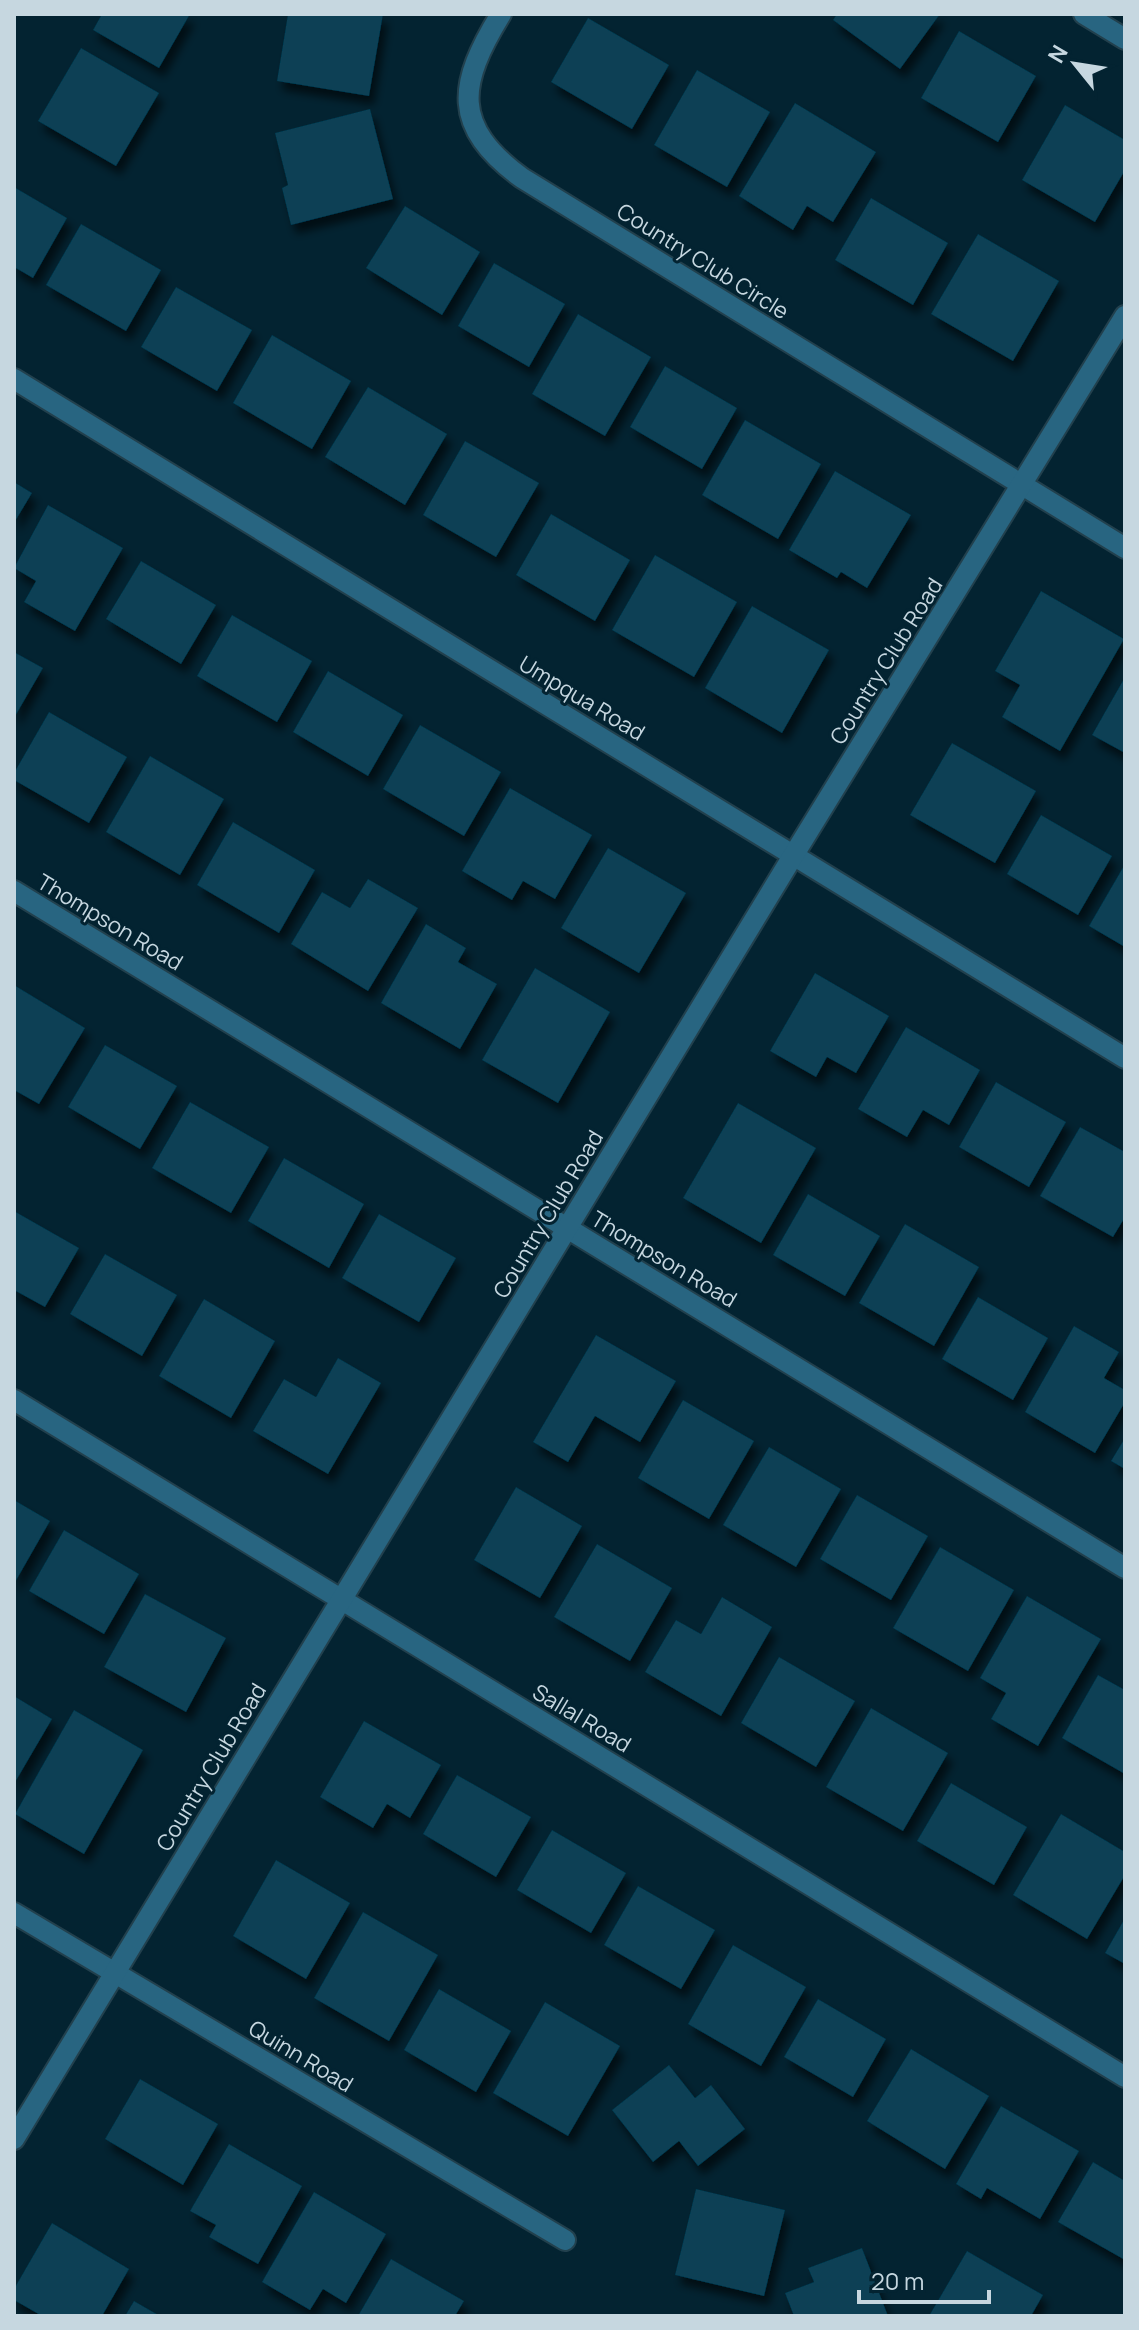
<svg xmlns="http://www.w3.org/2000/svg" width="1139" height="2330" font-family="Manrope,sans-serif">
  <defs>
    <filter id="shadow"><feDropShadow dx="5" dy="9" stdDeviation="4" flood-color="#0009"/></filter>
  </defs>
  <rect width="100%" height="100%" fill="#032331"/>
  <g fill="#073f55" filter="url(#shadow)">
    <polygon points="102,14 190,14 159,68 93,30"/>
    <polygon points="288,14 383,14 369,96 277,81"/>
    <polygon points="837,14 940,14 900,69 833,20"/>
    <polygon points="588,18 669,65 632,129 551,82"/>
    <polygon points="959,31 1036,76 998,142 921,98"/>
    <polygon points="81,48 159,93 116,166 38,121"/>
    <polygon points="697,70 770,112 727,187 654,145"/>
    <polygon points="795,103 876,152 833,222 807,206 793,230 739,196"/>
    <polygon points="1065,105 1125,140 1125,170 1095,222 1022,180"/>
    <polygon points="370,109 393,199 291,225 282,188 288,185 275,133"/>
    <polygon points="14,187 67,218 33,278 14,267"/>
    <polygon points="871,198 948,243 913,305 835,260"/>
    <polygon points="405,206 480,252 442,315 366,268"/>
    <polygon points="81,224 161,270 126,331 46,285"/>
    <polygon points="978,234 1059,281 1013,361 931,314"/>
    <polygon points="494,263 565,304 529,367 458,326"/>
    <polygon points="176,287 252,330 217,391 141,347"/>
    <polygon points="578,314 651,357 605,436 532,394"/>
    <polygon points="272,335 351,381 312,449 233,403"/>
    <polygon points="665,366 737,408 702,469 630,427"/>
    <polygon points="368,387 447,434 405,505 325,457"/>
    <polygon points="745,420 821,464 778,539 702,495"/>
    <polygon points="465,441 539,483 496,557 423,515"/>
    <polygon points="835,471 911,515 867,588 841,572 837,578 789,550"/>
    <polygon points="14,482 32,493 14,523"/>
    <polygon points="48,505 123,548 75,631 24,602 36,581 14,568"/>
    <polygon points="551,514 630,560 595,621 516,575"/>
    <polygon points="655,555 737,602 694,677 612,630"/>
    <polygon points="141,561 216,605 181,664 106,619"/>
    <polygon points="1041,591 1124,639 1060,751 1002,717 1020,685 995,671"/>
    <polygon points="752,606 829,650 782,733 705,688"/>
    <polygon points="232,615 312,661 277,722 197,676"/>
    <polygon points="14,652 43,668 14,718"/>
    <polygon points="328,671 403,715 368,776 293,732"/>
    <polygon points="1125,677 1125,753 1092,735"/>
    <polygon points="49,712 127,757 89,823 14,780 14,773"/>
    <polygon points="420,725 501,772 464,836 383,789"/>
    <polygon points="952,743 1036,791 995,863 910,815"/>
    <polygon points="150,756 224,799 180,875 106,832"/>
    <polygon points="510,788 592,835 555,899 523,881 512,900 462,871"/>
    <polygon points="1041,815 1112,856 1078,915 1007,874"/>
    <polygon points="233,822 315,870 279,933 197,885"/>
    <polygon points="608,848 686,893 639,973 561,928"/>
    <polygon points="1125,864 1125,947 1089,926"/>
    <polygon points="368,879 418,908 368,991 291,944 322,892 350,908"/>
    <polygon points="426,924 466,948 458,962 497,984 460,1049 381,1003"/>
    <polygon points="535,968 610,1012 558,1103 482,1060"/>
    <polygon points="815,973 889,1016 856,1073 827,1057 816,1077 770,1051"/>
    <polygon points="14,985 85,1028 39,1104 14,1090"/>
    <polygon points="906,1027 980,1070 949,1125 923,1110 907,1137 858,1109"/>
    <polygon points="105,1045 177,1086 140,1149 68,1107"/>
    <polygon points="996,1082 1066,1122 1029,1187 959,1147"/>
    <polygon points="190,1102 269,1147 231,1213 152,1168"/>
    <polygon points="738,1103 816,1148 761,1243 683,1198"/>
    <polygon points="1080,1127 1125,1152 1125,1217 1113,1237 1040,1196"/>
    <polygon points="284,1158 364,1204 329,1268 248,1221"/>
    <polygon points="808,1194 880,1236 845,1296 773,1255"/>
    <polygon points="14,1211 79,1248 45,1307 14,1290"/>
    <polygon points="379,1214 456,1258 419,1322 342,1278"/>
    <polygon points="905,1224 979,1267 934,1346 859,1303"/>
    <polygon points="105,1254 177,1295 142,1356 70,1314"/>
    <polygon points="978,1297 1048,1338 1013,1400 942,1359"/>
    <polygon points="204,1299 275,1341 231,1418 159,1376"/>
    <polygon points="1074,1326 1119,1352 1104,1378 1125,1390 1125,1402 1095,1453 1025,1412"/>
    <polygon points="596,1335 676,1381 640,1442 595,1416 568,1462 533,1442"/>
    <polygon points="338,1358 381,1383 328,1474 253,1431 284,1379 316,1397"/>
    <polygon points="683,1400 754,1441 709,1519 638,1478"/>
    <polygon points="1125,1438 1125,1469 1111,1461"/>
    <polygon points="769,1447 841,1489 796,1567 723,1525"/>
    <polygon points="516,1487 582,1526 540,1598 474,1560"/>
    <polygon points="857,1495 928,1536 891,1600 820,1559"/>
    <polygon points="14,1500 50,1521 14,1584"/>
    <polygon points="64,1530 139,1574 104,1634 29,1591"/>
    <polygon points="597,1544 672,1588 630,1661 554,1617"/>
    <polygon points="940,1547 1014,1590 968,1671 893,1628"/>
    <polygon points="145,1594 226,1638 186,1712 104,1667"/>
    <polygon points="1027,1596 1101,1639 1038,1746 991,1719 1006,1693 980,1678"/>
    <polygon points="722,1597 772,1627 721,1716 645,1672 676,1620 701,1634"/>
    <polygon points="779,1657 855,1701 816,1767 741,1723"/>
    <polygon points="1098,1675 1125,1690 1125,1774 1062,1738"/>
    <polygon points="14,1696 52,1719 14,1784"/>
    <polygon points="871,1708 948,1753 903,1831 826,1787"/>
    <polygon points="74,1710 143,1750 84,1854 15,1814"/>
    <polygon points="364,1721 441,1765 410,1818 387,1804 373,1828 320,1797"/>
    <polygon points="457,1775 531,1817 496,1877 423,1834"/>
    <polygon points="951,1783 1027,1827 994,1885 917,1841"/>
    <polygon points="1061,1814 1125,1852 1125,1875 1087,1939 1013,1895"/>
    <polygon points="552,1830 626,1873 591,1933 517,1890"/>
    <polygon points="276,1860 350,1903 306,1979 233,1936"/>
    <polygon points="638,1886 715,1930 681,1989 604,1945"/>
    <polygon points="363,1912 438,1955 389,2041 314,1998"/>
    <polygon points="1125,1918 1125,1964 1105,1953"/>
    <polygon points="733,1945 806,1987 761,2066 688,2024"/>
    <polygon points="439,1989 511,2031 476,2092 404,2050"/>
    <polygon points="818,1999 886,2039 853,2097 784,2057"/>
    <polygon points="545,2002 620,2046 568,2136 493,2093"/>
    <polygon points="911,2049 989,2096 945,2169 867,2121"/>
    <polygon points="669,2065 695,2098 711,2085 745,2129 698,2166 679,2141 653,2162 612,2110"/>
    <polygon points="140,2079 218,2124 183,2185 105,2139"/>
    <polygon points="1001,2106 1079,2151 1040,2219 987,2188 981,2199 956,2184"/>
    <polygon points="229,2144 302,2186 258,2264 209,2237 216,2225 190,2211"/>
    <polygon points="1093,2162 1125,2181 1125,2260 1058,2222"/>
    <polygon points="696,2189 785,2210 764,2296 675,2275"/>
    <polygon points="314,2192 386,2234 346,2303 323,2289 310,2310 262,2282"/>
    <polygon points="52,2223 129,2269 102,2316 42,2316 14,2300 14,2289"/>
    <polygon points="862,2248 888,2316 794,2316 785,2293 814,2282 808,2268"/>
    <polygon points="967,2251 1043,2295 1031,2316 929,2316"/>
    <polygon points="391,2259 464,2301 455,2316 358,2316"/>
    <polygon points="134,2301 160,2316 125,2316"/>
  </g>
  <g fill="none" stroke-linecap="round" stroke-linejoin="round">
    <g stroke="#22404d" stroke-width="24">
      <g id="street">
        <path d="M501,14c-43,70 -50,112 21,164l603,370"/>
        <polyline points="1084,14 1125,39"/>
        <polyline points="14,379 1125,1058"/>
        <polyline points="14,891 1125,1568"/>
        <polyline points="14,1400 1125,2077"/>
        <polyline points="14,1913 565,2240"/>
        <polyline points="14,2139 793,856 1125,316"/>
      </g>
    </g>
    <use href="#street" stroke="#286581" stroke-width="20"/>
  </g>
  <g text-anchor="middle" dominant-baseline="central" stroke-width="6" stroke-linejoin="round" paint-order="stroke">
    <g font-size="22" fill="#c6d7e0" stroke="#032331">
      <text transform="translate(703 261) rotate(32)">Country Club Circle</text>
      <text transform="translate(886 661) rotate(-58)">Country Club Road</text>
      <text transform="translate(582 698) rotate(31)">Umpqua Road</text>
      <text transform="translate(110 922) rotate(31)">Thompson Road</text>
      <text transform="translate(548 1214) rotate(-59)">Country Club Road</text>
      <text transform="translate(664 1259) rotate(31)">Thompson Road</text>
      <text transform="translate(582 1718) rotate(31)">Sallal Road</text>
      <text transform="translate(211 1767) rotate(-59)">Country Club Road</text>
      <text transform="translate(301 2056) rotate(31)">Quinn Road</text>
    </g>
  </g>
  <rect width="1139" height="2330" fill="none" stroke="#c6d7e0" stroke-width="32"/>
  <g transform="translate(1075 64) rotate(300)" stroke="#032331" stroke-width="6" paint-order="stroke">
  <path d="M0-6L14 30L0 20L-14 30Z" fill="#c6d7e0"/>
  <text y="-12" font-size="22" font-weight="bold" text-anchor="middle" fill="#c6d7e0">N</text>
  </g>
  <path d="M859 2290v12h130v-12" fill="none" stroke="#c6d7e0" stroke-width="4"/>
  <text x="871" y="2290" font-size="24" fill="#c6d7e0" stroke="#032331" stroke-width="6" paint-order="stroke">20 m</text>
</svg>
